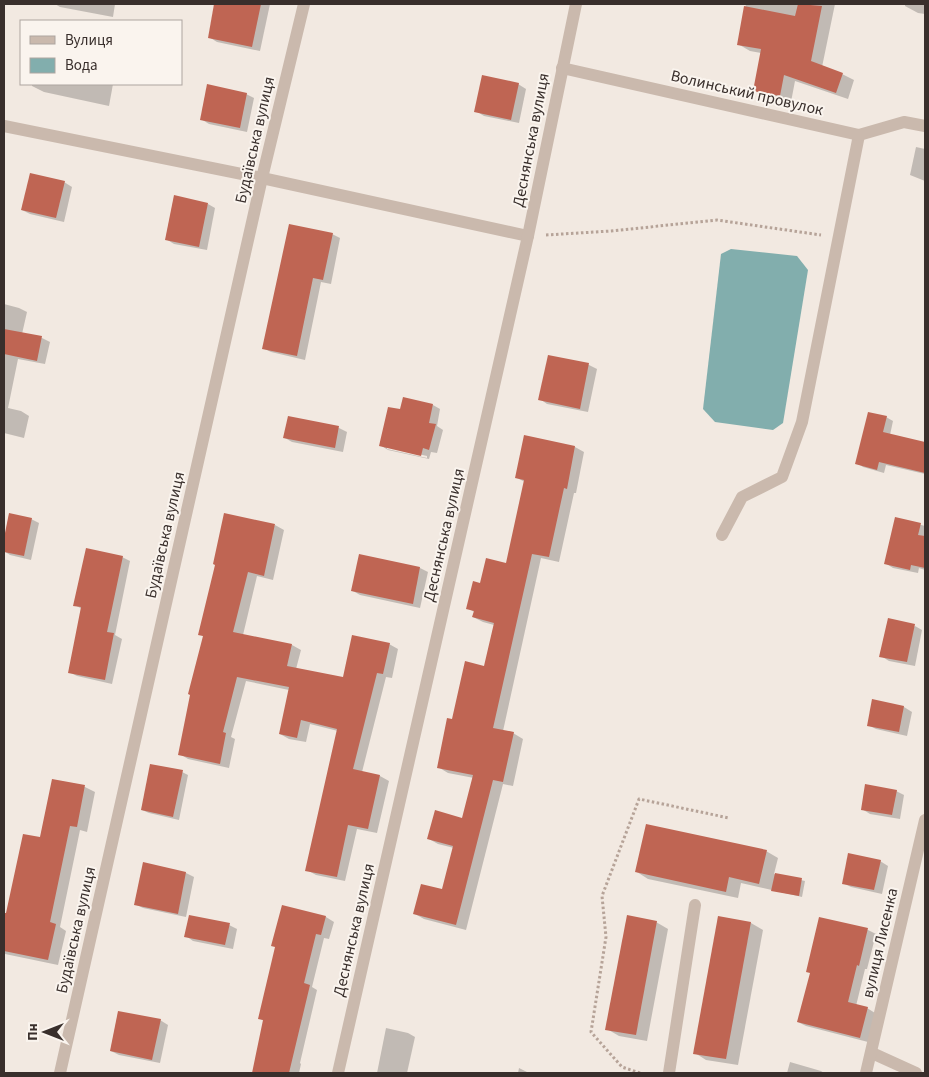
<svg xmlns="http://www.w3.org/2000/svg" width="929" height="1077" font-family="'Source Sans 3',sans-serif">
  <rect width="100%" height="100%" fill="#f2e9e1"/>
  <polygon fill="#82aead" points="731,249 797,256 808,270 783,423 773,430 715,422 703,409 721,254"/>
  <g fill="#0003" fill-rule="evenodd">
    <polygon points="55,4 115,4 113,17 60,7"/>
    <polygon points="216,4 270,4 260,51 217,42 209,37"/>
    <polygon points="746,4 835,4 822,67 842,74 854,80 848,99 795,81 791,102 766,97 754,90 761,53 750,51 738,44"/>
    <polygon points="905,4 925,4 925,14 918,13 905,6"/>
    <polygon points="32,84 113,84 109,106 44,92 32,86"/>
    <polygon points="518,84 526,89 519,123 484,116 476,111"/>
    <polygon points="246,94 254,98 247,132 209,124 201,119"/>
    <polygon points="916,147 925,149 925,181 910,175"/>
    <polygon points="64,182 72,187 64,222 30,214 22,210"/>
    <polygon points="208,204 215,208 207,250 174,244 166,239"/>
    <polygon points="332,234 340,238 331,284 321,282 305,360 271,352 263,348"/>
    <polygon points="4,304 19,308 27,312 22,334 42,338 50,342 45,364 18,359 8,408 21,411 29,416 24,438 4,433"/>
    <polygon points="549,356 589,365 597,369 588,412 547,404 540,399"/>
    <path d="M433,405l7,4 -3,17 6,4 -6,23 -6,-1 -2,7 -41,-9 -8,-5 21,-34zM387,447l40,9v2l-40,-9z"/>
    <polygon points="289,417 339,428 347,432 343,452 292,442 285,438"/>
    <polygon points="886,417 893,421 890,435 925,443 925,474 886,465 884,473 863,467 857,463"/>
    <polygon points="525,436 575,447 584,452 576,493 574,493 559,562 541,558 503,731 513,733 523,739 513,786 503,784 466,930 424,919 415,914 443,891 454,848 438,844 429,839 463,819 474,778 448,773 438,767 453,721 485,667 494,625 483,622 473,617 474,612 468,608 481,585 507,565 525,482 517,478"/>
    <polygon points="10,514 31,519 39,523 31,560 10,555 4,551"/>
    <polygon points="896,518 925,526 925,570 919,568 918,573 893,568 885,563"/>
    <polygon points="275,525 284,530 273,580 257,576 243,635 292,645 301,650 296,669 344,679 389,644 398,649 392,678 386,677 362,772 380,776 389,781 377,833 357,829 345,881 316,875 307,870 338,731 310,724 306,742 289,739 280,734 289,690 246,681 231,737 235,739 229,768 188,759 180,754 204,637 200,634"/>
    <polygon points="360,555 420,568 428,572 420,608 360,595 353,591"/>
    <polygon points="122,557 130,561 115,635 122,639 112,684 77,676 69,672 82,609 75,605"/>
    <polygon points="915,626 922,630 915,666 889,661 881,656"/>
    <polygon points="873,701 904,707 912,712 907,736 876,729 868,725"/>
    <polygon points="182,772 188,775 179,820 149,813 142,810"/>
    <polygon points="53,780 85,787 95,792 87,832 80,830 60,927 66,931 58,965 5,954 4,959 4,914 7,915 40,839"/>
    <polygon points="896,791 904,795 900,819 870,814 862,809"/>
    <polygon points="766,851 778,858 774,874 805,881 802,897 741,883 738,898 648,879 637,872"/>
    <polygon points="880,861 888,866 882,894 851,887 843,883"/>
    <polygon points="144,864 186,873 194,877 186,917 143,908 135,904"/>
    <polygon points="283,907 326,917 334,922 329,939 324,938 312,987 317,990 300,1063 301,1064 299,1073 253,1073 264,1021 259,1018 276,947"/>
    <polygon points="719,917 751,923 763,930 738,1065 706,1060 695,1053"/>
    <polygon points="820,918 868,930 876,934 867,969 865,969 856,1006 867,1008 875,1013 868,1042 806,1026 798,1022 811,973"/>
    <polygon points="656,922 668,929 647,1041 619,1036 607,1029"/>
    <polygon points="229,925 237,929 233,949 193,941 186,936"/>
    <polygon points="160,1020 168,1025 160,1063 119,1055 111,1051"/>
    <polygon points="386,1028 408,1033 415,1037 407,1073 377,1073"/>
    <polygon points="790,1062 821,1071 824,1073 787,1073"/>
    <polygon points="519,1068 529,1073 518,1073"/>
  </g>
  <g fill="#bf6553">
    <polygon points="214,4 261,4 252,47 208,38"/>
    <polygon points="798,4 822,6 811,61 843,73 836,93 784,75 780,96 753,91 761,49 737,45 744,6 795,16"/>
    <polygon points="482,75 519,83 511,120 474,112"/>
    <polygon points="207,84 247,93 240,128 200,120"/>
    <polygon points="30,173 65,181 56,218 21,210"/>
    <polygon points="174,195 208,203 199,247 165,240"/>
    <polygon points="289,224 333,233 323,280 313,278 297,356 262,349"/>
    <polygon points="4,329 42,336 37,361 4,354"/>
    <polygon points="548,355 589,363 580,409 538,400"/>
    <polygon points="403,397 433,404 429,423 436,424 429,450 423,448 421,456 379,446 388,407 400,409"/>
    <polygon points="868,412 887,416 883,432 925,442 925,473 879,462 877,470 855,464"/>
    <polygon points="288,416 339,426 335,448 283,438"/>
    <polygon points="524,435 575,446 567,489 564,488 549,557 532,554 493,728 514,732 503,782 493,780 456,925 413,914 421,884 442,889 453,846 427,839 435,810 462,818 473,775 437,768 447,718 452,719 465,661 484,666 494,623 472,617 474,611 466,609 473,581 480,583 486,558 506,563 524,480 515,478"/>
    <polygon points="9,513 32,518 24,556 4,552 4,538"/>
    <polygon points="224,513 275,524 264,576 248,572 233,632 292,644 287,666 343,677 352,635 390,643 383,674 377,673 353,769 380,775 368,829 348,825 337,877 305,871 337,729 301,720 297,738 279,734 289,687 237,677 223,732 226,733 220,764 178,755 190,695 188,694 203,636 198,635 215,565 213,564"/>
    <polygon points="895,517 921,523 918,535 925,536 925,568 911,565 910,570 884,564"/>
    <polygon points="86,548 123,556 107,632 114,633 105,680 68,673 81,607 73,606"/>
    <polygon points="359,554 420,567 413,604 351,591"/>
    <polygon points="888,618 915,624 907,662 879,657"/>
    <polygon points="872,699 904,706 899,732 867,726"/>
    <polygon points="150,764 183,770 173,817 141,810"/>
    <polygon points="52,779 85,785 77,827 70,826 50,922 56,924 48,960 4,951 4,913 6,913 23,834 40,837"/>
    <polygon points="865,784 897,790 892,815 861,810"/>
    <polygon points="646,824 767,850 759,884 729,877 726,892 635,872"/>
    <polygon points="848,853 881,860 874,890 842,884"/>
    <polygon points="143,862 186,872 178,914 134,905"/>
    <polygon points="775,873 802,878 799,896 771,891"/>
    <polygon points="282,905 326,916 321,935 316,934 304,983 310,985 289,1073 252,1073 263,1020 258,1019 275,947 271,946"/>
    <polygon points="189,915 230,923 225,945 184,937"/>
    <polygon points="627,915 657,921 636,1035 605,1030"/>
    <polygon points="718,916 751,922 726,1059 693,1054"/>
    <polygon points="819,917 868,928 859,966 857,965 848,1002 868,1007 860,1038 797,1022 810,973 806,972"/>
    <polygon points="118,1011 161,1019 152,1060 110,1051"/>
  </g>
  <g fill="none" stroke-linecap="round" stroke-linejoin="round">
    <g stroke="#b6a398" stroke-width="3" stroke-dasharray="2.5 2.5" stroke-linecap="butt">
      <polyline points="546,235 611,231 717,220 821,235"/>
      <polyline points="640,1073 622,1067 591,1032 606,937 602,896 639,799 729,818"/>
    </g>
    <g stroke="#cab9ad" stroke-width="12">
      <polyline points="722,535 742,497 782,477 802,422 859,135"/>
      <polyline points="669,1073 695,905"/>
    </g>
    <g stroke="#cab9ad" stroke-width="12">
      <polyline points="562,68 859,135 904,122 925,126"/>
      <polyline points="4,126 262,178 528,236"/>
      <polyline points="872,1053 916,1073"/>
      <polyline points="60,1073 262,178 304,4"/>
      <polyline points="338,1073 528,236 576,4"/>
      <polyline points="866,1073 925,820"/>
    </g>
  </g>
  <g text-anchor="middle" dominant-baseline="central" stroke-width="4" stroke-linejoin="round" paint-order="stroke">
    <g font-size="16" fill="#392f2c" stroke="#faf4ee">
      <text transform="translate(747 93) rotate(13)">Волинський провулок</text>
      <text transform="translate(255 140) rotate(-77)">Будаївська вулиця</text>
      <text transform="translate(531 140) rotate(-79)">Деснянська вулиця</text>
      <text transform="translate(165 535) rotate(-77)">Будаївська вулиця</text>
      <text transform="translate(444 535) rotate(-77)">Деснянська вулиця</text>
      <text transform="translate(76 930) rotate(-77)">Будаївська вулиця</text>
      <text transform="translate(354 930) rotate(-77)">Деснянська вулиця</text>
      <text transform="translate(880 943) rotate(-77)">вулиця Лисенка</text>
    </g>
  </g>
  <rect width="929" height="1077" fill="none" stroke="#392f2c" stroke-width="10"/>
  <rect x="20" y="20" width="162" height="65" fill="#faf4ee" stroke="#ada5a0"/>
  <rect x="30" y="36" width="25" height="8" fill="#cab9ad" stroke="#ada5a0"/>
  <text x="65" y="45" font-size="15" fill="#392f2c">Вулиця</text>
  <rect x="30" y="58" width="25" height="15" fill="#82aead" stroke="#ada5a0"/>
  <text x="65" y="70" font-size="15" fill="#392f2c">Вода</text>
  <g transform="translate(45 1032) rotate(270)" stroke="#faf4ee" stroke-width="4" paint-order="stroke">
  <path d="M0-4L9 19L0 12L-9 19Z" fill="#392f2c"/>
  <text y="-8" font-size="14" font-weight="bold" text-anchor="middle" fill="#392f2c">Пн</text>
  </g>
</svg>
